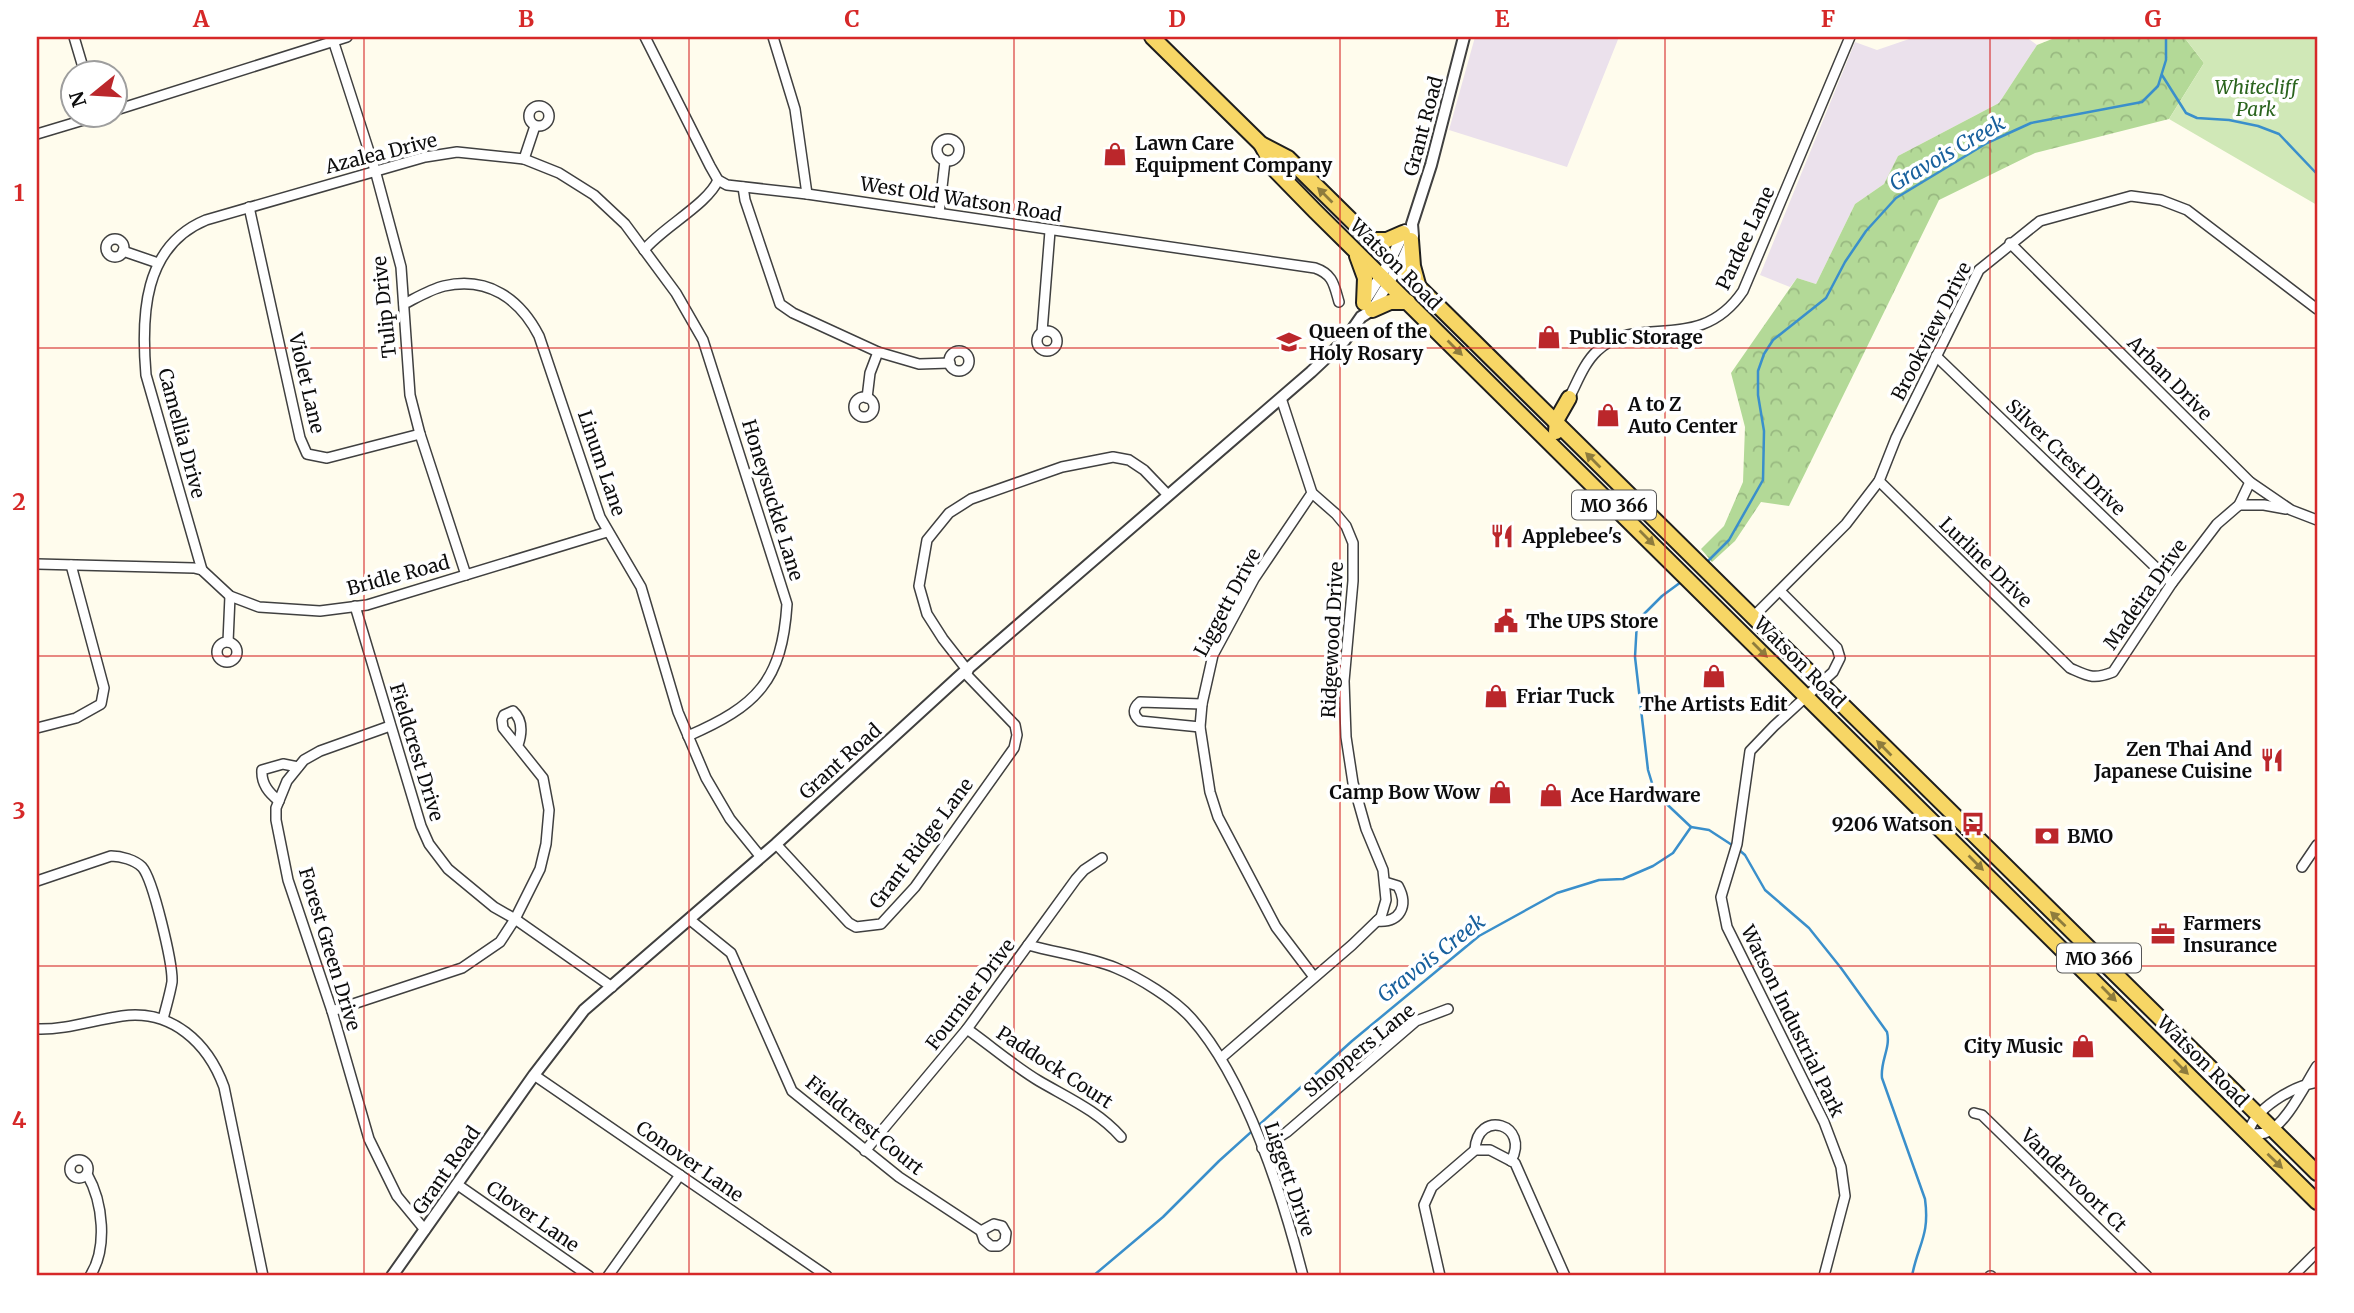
<svg xmlns="http://www.w3.org/2000/svg" width="2354" height="1313" font-family="Merriweather,serif">
  <defs>
    <pattern id="forest-crowns" width="20" height="18" patternUnits="userSpaceOnUse" patternTransform="scale(1.75)"><rect width="20" height="18" fill="#b3d997"/><path d="M2 6a3 3 0 1 1 6 0M12 15a3 3 0 1 1 6 0" fill="none" stroke="#99b981"/></pattern>
  </defs>
  <rect width="100%" height="100%" fill="#fffced"/>
  <g fill="#ebe1ec">
    <polygon points="1475,37 1619,37 1567,167 1449,130"/>
    <polygon points="1915,37 2026,37 2037,45 1999,103 1898,156 1884,184 1855,204 1816,284 1797,278 1790,287 1760,275 1855,42 1877,50"/>
  </g>
  <polygon fill="url(#forest-crowns)" points="2057,37 2184,37 2204,63 2169,119 2035,153 1939,200 1789,506 1761,502 1735,541 1712,562 1701,549 1724,526 1743,482 1745,427 1731,373 1797,278 1816,284 1855,204 1884,184 1898,156 1999,103 2037,45"/>
  <polygon fill="#d0e8b7" points="2184,37 2317,37 2317,205 2169,119 2204,63"/>
  <g fill="none" stroke-linecap="round" stroke-linejoin="round">
    <g stroke="#3a8fcb" stroke-width="2.5">
      <polyline points="2162,75 2186,113 2197,118 2229,120 2258,126 2279,134 2317,174"/>
      <polyline points="1706,563 1729,540 1763,480 1764,431 1758,395 1758,371 1764,354 1773,340 1826,298 1845,262 1866,231 1896,198 1987,143 2031,123 2142,102 2158,86 2166,60 2166,37"/>
      <polyline points="1691,827 1709,830 1732,845"/>
      <path d="M1738,849l7,6 20,35 44,38 32,40 46,64c4,16 -7,29 -5,46l43,121c5,37 -7,45 -13,77"/>
      <polyline points="1093,1276 1163,1217 1219,1161 1352,1041 1479,936 1557,893 1599,880 1623,879 1653,866 1673,853 1691,827 1655,793 1648,770 1635,657 1637,621 1662,596 1681,582"/>
    </g>
    <g stroke="#404040" stroke-width="12">
      <g id="minor">
        <polyline points="74,37 85,74"/>
        <polyline points="332,37 375,170 401,267 410,395 420,434 466,575"/>
        <path d="M645,37l65,129 8,14 9,5 80,9 508,74c18,6 19,17 24,34"/>
        <polyline points="773,37 795,109 807,194"/>
        <circle cx="539" cy="116" r="10"/>
        <polyline points="116,110 347,37"/>
        <polyline points="37,134 97,116"/>
        <circle cx="948" cy="150" r="11"/>
        <polyline points="524,159 535,126"/>
        <polyline points="743,187 745,200 780,304 793,313 878,352 919,364 950,363"/>
        <polyline points="249,207 300,438 307,454 327,458 420,434"/>
        <polyline points="939,213 945,161"/>
        <circle cx="115" cy="248" r="9"/>
        <polyline points="2010,243 2250,482 2291,510 2317,520"/>
        <path d="M644,250c19,-23 64,-46 74,-70"/>
        <polyline points="123,251 158,263"/>
        <path d="M404,304c12,-6 27,-15 40,-18 44,-10 76,13 95,50l61,181 41,70 37,125 28,66 24,41 30,37"/>
        <circle cx="1047" cy="341" r="10"/>
        <polyline points="1042,332 1050,231"/>
        <circle cx="959" cy="361" r="10"/>
        <polyline points="1936,356 2172,583"/>
        <circle cx="864" cy="407" r="10"/>
        <polyline points="867,398 870,373 878,352"/>
        <polyline points="1281,398 1312,493 1254,579 1213,655 1202,704 1200,727 1210,792 1218,817 1276,927 1314,977"/>
        <path d="M1569,398c8,-15 15,-35 28,-47 40,-39 102,5 146,-60l107,-254"/>
        <path d="M1879,481l191,187c18,8 23,12 43,4l59,-89 45,-59 22,-19 11,-23"/>
        <polyline points="2239,505 2264,505 2286,509"/>
        <polyline points="37,564 194,568 202,570 230,596 259,607 320,611 367,605 607,532"/>
        <path d="M202,570l-56,-195c-5,-59 -3,-129 60,-155l219,-63 32,-5 67,7 35,14 35,22 31,29 51,69 27,47 84,264c-5,77 -30,102 -99,132"/>
        <polyline points="1780,591 1837,648 1840,658 1833,672 1774,726 1750,751 1737,844 1721,897 1727,927 1824,1122 1841,1167 1845,1196 1824,1276"/>
        <polyline points="355,606 421,826 429,844 448,869 494,907 515,919 612,987"/>
        <polyline points="1752,618 1846,524 1879,481 1896,438 1979,270 2040,221 2131,196 2161,200 2187,210 2317,309"/>
        <polyline points="228,642 230,596"/>
        <circle cx="227" cy="652" r="10"/>
        <polyline points="968,671 943,639 927,614 919,586 927,540 949,513 971,499 1062,467 1113,457 1129,460 1144,470 1167,494"/>
        <polyline points="390,726 320,751 304,760 287,781 276,808 276,820 288,880 332,1011 369,1139 397,1196 425,1230"/>
        <path d="M1200,727l-60,-6c-8,-7 -7,-13 0,-19l62,2"/>
        <polyline points="37,728 76,718 101,704 104,688 71,565"/>
        <path d="M279,801c-10,-8 -18,-17 -17,-31l21,-6 15,3"/>
        <polyline points="776,844 849,923 856,927 881,924 915,887 1014,748 1017,735 1015,725 964,672"/>
        <polyline points="2302,867 2317,845"/>
        <path d="M37,881l74,-25c10,0 24,4 31,11 11,12 31,97 30,115 -2,12 -6,25 -9,37"/>
        <polyline points="689,919 731,953 792,1091 899,1177 981,1231"/>
        <path d="M1377,921c23,2 32,-15 21,-35l-13,-4"/>
        <path d="M1028,945c29,8 61,12 88,23 24,10 58,31 75,50 55,61 92,179 112,258"/>
        <path d="M332,1011l130,-43 38,-26 15,-23 25,-50 6,-25 3,-34 -6,-32 -40,-50 -1,-8 2,-5 9,-4c10,9 9,22 5,34"/>
        <path d="M37,1029c29,1 56,-9 85,-13 50,-7 86,27 102,71l39,189"/>
        <path d="M967,1029c24,17 47,37 72,52 29,17 59,30 82,56"/>
        <polyline points="1221,1058 1352,945 1381,917 1386,900 1383,870 1366,829 1353,783 1346,737 1344,681 1353,581 1353,543 1346,526 1336,514 1312,493"/>
        <path d="M2317,1066c-11,17 -32,61 -52,67 -5,1 -12,1 -17,1 6,-26 44,-47 69,-52"/>
        <polyline points="534,1075 827,1276"/>
        <polyline points="1974,1113 1982,1115 2147,1276"/>
        <polyline points="1262,1148 1287,1132 1416,1021 1448,1009"/>
        <path d="M1475,1150c2,-42 56,-26 36,11"/>
        <polyline points="865,1151 967,1029 1076,879 1084,870 1102,858"/>
        <circle cx="79" cy="1169" r="9"/>
        <path d="M87,1174c16,28 21,74 3,102"/>
        <polyline points="458,1185 589,1276"/>
        <polygon points="994,1224 1002,1226 1006,1233 1005,1241 999,1246 991,1246 984,1240 981,1231"/>
        <polyline points="608,1276 680,1175"/>
        <polyline points="1440,1276 1424,1205 1432,1187 1475,1150 1490,1150 1515,1163 1565,1276"/>
        <polyline points="1990,1276 1991,1276"/>
        <polyline points="2293,1276 2317,1252"/>
      </g>
    </g>
    <g stroke="#404040" stroke-width="14">
      <g id="tertiary">
        <polyline points="1365,301 1390,261 1405,230"/>
        <polyline points="392,1276 534,1075 584,1010 776,844 964,672 1311,372 1345,340 1361,317 1372,310 1403,259 1413,236 1412,224 1431,165 1464,37"/>
      </g>
    </g>
    <g stroke="#1e1e1e" stroke-width="18">
      <g id="primary">
        <polyline points="1152,37 1261,144 1288,158 2317,1173"/>
        <polyline points="1261,144 1275,170 1315,211 2317,1202"/>
        <polyline points="1370,240 1387,240 1403,233"/>
        <polyline points="1411,240 1413,266 1419,288"/>
        <polyline points="1357,256 1365,278 1364,303"/>
        <polyline points="1372,310 1390,302 1408,302"/>
        <polyline points="1556,432 1557,419 1569,398"/>
      </g>
    </g>
    <use href="#minor" stroke="#fff" stroke-width="9"/>
    <use href="#tertiary" stroke="#fff" stroke-width="10"/>
    <use href="#primary" stroke="#f7d665" stroke-width="14"/>
  </g>
  <defs><path id="oneway-solid" d="M-6-.8H1V-3.2L6.5 0L1 3.2V.8H-6Z" transform="scale(1.75)"/></defs>
  <g fill="#8e7c3d">
    <use href="#oneway-solid" transform="translate(1325 195) rotate(-135)"/>
    <use href="#oneway-solid" transform="translate(1455 348) rotate(45)"/>
    <use href="#oneway-solid" transform="translate(1593 460) rotate(-135)"/>
    <use href="#oneway-solid" transform="translate(1647 538) rotate(45)"/>
    <use href="#oneway-solid" transform="translate(1760 650) rotate(45)"/>
    <use href="#oneway-solid" transform="translate(1884 748) rotate(-135)"/>
    <use href="#oneway-solid" transform="translate(1976 863) rotate(45)"/>
    <use href="#oneway-solid" transform="translate(2058 919) rotate(-136)"/>
    <use href="#oneway-solid" transform="translate(2109 994) rotate(45)"/>
    <use href="#oneway-solid" transform="translate(2181 1067) rotate(45)"/>
    <use href="#oneway-solid" transform="translate(2275 1161) rotate(44)"/>
  </g>
  <path fill="none" stroke="#d62828" stroke-width="2" stroke-opacity="0.55" d="M364,37v1239M689,37v1239M1014,37v1239M1340,37v1239M1665,37v1239M1990,37v1239M37,348h2280M37,656h2280M37,966h2280"/>
  <defs>
    <g id="shop-bare" transform="scale(1.89)"><path d="M-5-2.5h2.3a2.7 3.5 0 0 1 5.4 0H5L5.5 6h-11ZM-1.5-2.5h3a1.5 2.3 0 0 0-3 0Z" fill="#bb272b" stroke="#fff" stroke-width="2.5" paint-order="stroke"/></g>
    <g id="school-bare" transform="scale(1.89)"><path d="M0-5L7-2L0 1L-7-2ZM-4 1L0 2.5L4 1V4Q0 6-4 4Z" fill="#bb272b" stroke="#fff" stroke-width="2.5" paint-order="stroke"/></g>
    <g id="restaurant-bare" transform="scale(1.89)"><path d="M-5-6h1v4h1v-4h1v4h1v-4h1v5L-1.5 .5V6h-2V.5L-5-1ZM5-6V6H3V1.5H1.5Q1.5-4 5-6Z" fill="#bb272b" stroke="#fff" stroke-width="2.5" paint-order="stroke"/></g>
    <g id="civic-bare" transform="scale(1.89)"><path d="M-.6-6.5H3V-4.5H.6V-3L4-1V1h2V6H-6V1h2V-1L-.6-3ZM-1.2 2.5V6h2.4V2.5Z" fill="#bb272b" stroke="#fff" stroke-width="2.5" paint-order="stroke"/></g>
    <g id="bus-bare" transform="scale(1.89)"><path d="M-5-6H5V4H4V6H2V4H-2V6H-4V4H-5ZM-3.5-4V0h7V-4ZM-3.5 1.2v1.5H-2V1.2ZM2 1.2v1.5H3.5V1.2Z" fill="#bb272b" stroke="#fff" stroke-width="2.5" paint-order="stroke"/></g>
    <g id="bank-bare" transform="scale(1.89)"><path d="M-6-4H6V4H-6ZM0-2.3a2.3 2.3 0 1 0 0 4.6a2.3 2.3 0 1 0 0-4.6Z" fill="#bb272b" stroke="#fff" stroke-width="2.5" paint-order="stroke"/></g>
    <g id="office-bare" transform="scale(1.89)"><path d="M-6-3h4V-5.5h4V-3h4V5H-6ZM-1-4.5V-3h2v-1.5ZM-6 0V1H6V0Z" fill="#bb272b" stroke="#fff" stroke-width="2.5" paint-order="stroke"/></g>
  </defs>
  <g fill-rule="evenodd">
    <use href="#shop-bare" x="1115" y="154"/>
    <use href="#shop-bare" x="1549" y="337"/>
    <use href="#school-bare" x="1289" y="342"/>
    <use href="#shop-bare" x="1608" y="415"/>
    <use href="#restaurant-bare" x="1502" y="536"/>
    <use href="#civic-bare" x="1506" y="621"/>
    <use href="#shop-bare" x="1714" y="676"/>
    <use href="#shop-bare" x="1496" y="696"/>
    <use href="#restaurant-bare" x="2272" y="760"/>
    <use href="#shop-bare" x="1500" y="792"/>
    <use href="#shop-bare" x="1551" y="795"/>
    <use href="#bus-bare" x="1973" y="824"/>
    <use href="#bank-bare" x="2047" y="836"/>
    <use href="#office-bare" x="2163" y="934"/>
    <use href="#shop-bare" x="2083" y="1046"/>
  </g>
  <g text-anchor="middle" dominant-baseline="central" stroke-width="7" stroke-linejoin="round" paint-order="stroke">
    <g fill="#fff" stroke="#565656" stroke-width="2">
      <rect x="1572" y="490.5" width="84" height="29" rx="5"/>
      <rect x="2057" y="943.5" width="84" height="29" rx="5"/>
    </g>
    <g font-size="18" font-weight="bold" fill="#0d0d0d">
      <text x="1614" y="505">MO 366</text>
      <text x="2099" y="958">MO 366</text>
    </g>
    <g font-size="19" font-style="italic" fill="#2b641e" stroke="#fff">
      <text x="2256" y="87">Whitecliff<tspan x="2256" dy="22">Park</tspan></text>
    </g>
    <g font-size="19" fill="#0d0d0d" stroke="#fff">
      <text transform="translate(1423 126) rotate(-75)">Grant Road</text>
      <text transform="translate(381 153) rotate(-14)">Azalea Drive</text>
      <text transform="translate(961 199) rotate(9)">West Old Watson Road</text>
      <text transform="translate(1745 238) rotate(-65)">Pardee Lane</text>
      <text transform="translate(1396 264) rotate(45)">Watson Road</text>
      <text transform="translate(384 307) rotate(-96)">Tulip Drive</text>
      <text transform="translate(1931 331) rotate(-63)">Brookview Drive</text>
      <text transform="translate(2170 378) rotate(45)">Arban Drive</text>
      <text transform="translate(307 383) rotate(77)">Violet Lane</text>
      <text transform="translate(182 433) rotate(75)">Camellia Drive</text>
      <text transform="translate(2066 457) rotate(44)">Silver Crest Drive</text>
      <text transform="translate(602 463) rotate(71)">Linum Lane</text>
      <text transform="translate(773 500) rotate(73)">Honeysuckle Lane</text>
      <text transform="translate(1986 562) rotate(44)">Lurline Drive</text>
      <text transform="translate(398 575) rotate(-15)">Bridle Road</text>
      <text transform="translate(2145 594) rotate(-55)">Madeira Drive</text>
      <text transform="translate(1227 602) rotate(-62)">Liggett Drive</text>
      <text transform="translate(1332 640) rotate(-87)">Ridgewood Drive</text>
      <text transform="translate(1800 662) rotate(45)">Watson Road</text>
      <text transform="translate(417 752) rotate(73)">Fieldcrest Drive</text>
      <text transform="translate(840 761) rotate(-42)">Grant Road</text>
      <text transform="translate(921 843) rotate(-53)">Grant Ridge Lane</text>
      <text transform="translate(330 949) rotate(73)">Forest Green Drive</text>
      <text transform="translate(970 994) rotate(-53)">Fournier Drive</text>
      <text transform="translate(1793 1021) rotate(64)">Watson Industrial Park</text>
      <text transform="translate(1359 1050) rotate(-39)">Shoppers Lane</text>
      <text transform="translate(2203 1061) rotate(45)">Watson Road</text>
      <text transform="translate(1055 1067) rotate(33)">Paddock Court</text>
      <text transform="translate(865 1125) rotate(39)">Fieldcrest Court</text>
      <text transform="translate(690 1161) rotate(35)">Conover Lane</text>
      <text transform="translate(446 1170) rotate(-55)">Grant Road</text>
      <text transform="translate(1290 1179) rotate(71)">Liggett Drive</text>
      <text transform="translate(2074 1180) rotate(44)">Vandervoort Ct</text>
      <text transform="translate(533 1216) rotate(35)">Clover Lane</text>
    </g>
    <g font-size="19" font-weight="bold" fill="#0d0d0d" stroke="#fff" text-anchor="start">
      <text x="1135" y="143">Lawn Care<tspan x="1135" dy="22">Equipment Company</tspan></text>
      <text x="1309" y="331">Queen of the<tspan x="1309" dy="22">Holy Rosary</tspan></text>
      <text x="1569" y="337">Public Storage</text>
      <text x="1628" y="404">A to Z<tspan x="1628" dy="22">Auto Center</tspan></text>
      <text x="1522" y="536">Applebee's</text>
      <text x="1526" y="621">The UPS Store</text>
      <text x="1516" y="696">Friar Tuck</text>
      <text x="1714" y="704" text-anchor="middle">The Artists Edit</text>
      <text x="2252" y="749" text-anchor="end">Zen Thai And<tspan x="2252" dy="22">Japanese Cuisine</tspan></text>
      <text x="1480" y="792" text-anchor="end">Camp Bow Wow</text>
      <text x="1571" y="795">Ace Hardware</text>
      <text x="1953" y="824" text-anchor="end">9206 Watson</text>
      <text x="2067" y="836">BMO</text>
      <text x="2183" y="923">Farmers<tspan x="2183" dy="22">Insurance</tspan></text>
      <text x="2063" y="1046" text-anchor="end">City Music</text>
    </g>
    <g font-size="21" font-style="italic" fill="#18609d" stroke="#fff">
      <text transform="translate(1947 153) rotate(-30)">Gravois Creek</text>
      <text transform="translate(1431 958) rotate(-38)">Gravois Creek</text>
    </g>
  </g>
  <rect width="2354" height="1313" fill="none" stroke="#ffffff" stroke-width="77"/>
  <g transform="translate(94 94) rotate(252)"><circle r="33" fill="#ffffff" stroke="#9e9e9e" stroke-width="2"/>
  <path d="M0-5L12 26L0 18L-12 26Z" fill="#bb272b"/>
  <text y="-10" font-size="19" font-weight="bold" text-anchor="middle" fill="#0d0d0d">N</text>
  </g>
  <rect x="38" y="38" width="2278" height="1236" fill="none" stroke="#d62828" stroke-width="2.5"/>
  <g font-size="23" text-anchor="middle" font-weight="bold" fill="#d62828">
    <text x="201" y="27">A</text>
    <text x="526" y="27">B</text>
    <text x="852" y="27">C</text>
    <text x="1177" y="27">D</text>
    <text x="1502" y="27">E</text>
    <text x="1828" y="27">F</text>
    <text x="2153" y="27">G</text>
    <text x="19" y="201">1</text>
    <text x="19" y="510">2</text>
    <text x="19" y="819">3</text>
    <text x="19" y="1128">4</text>
  </g>
</svg>
